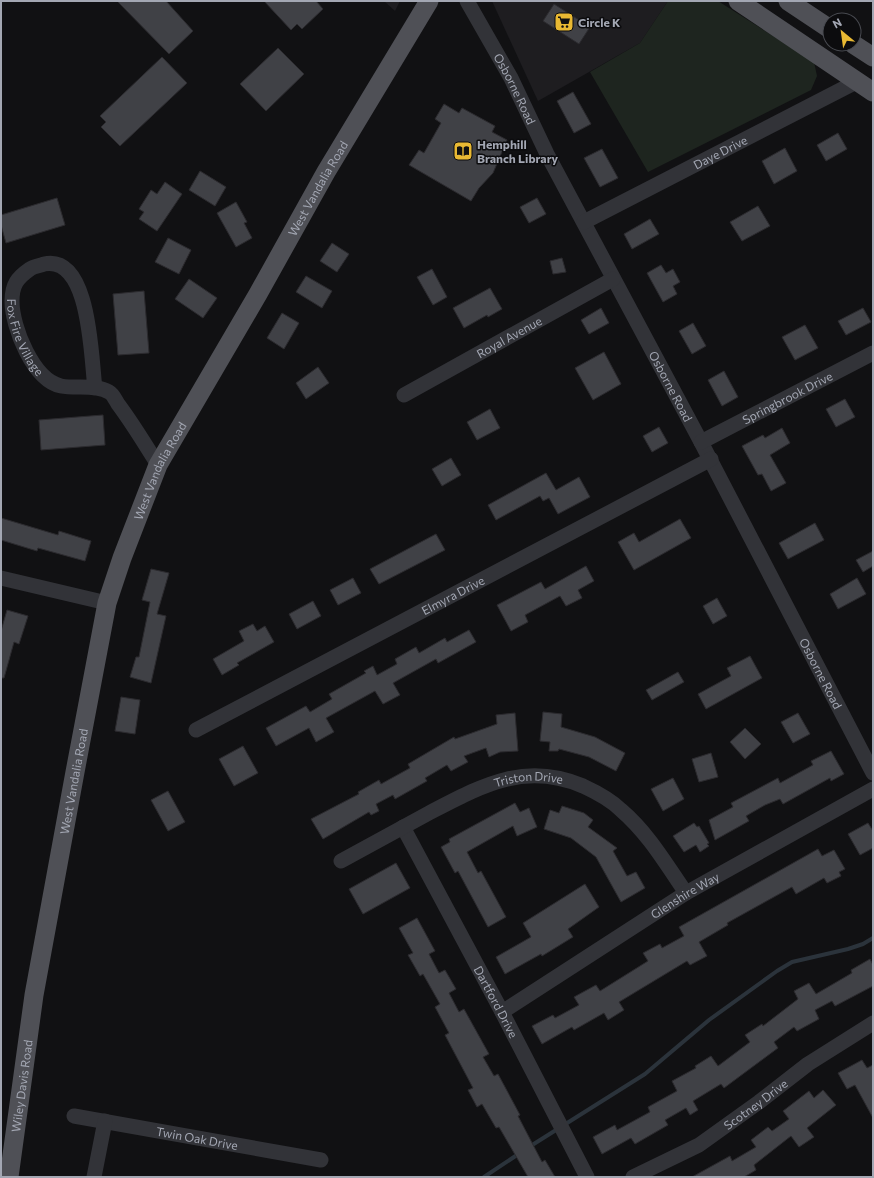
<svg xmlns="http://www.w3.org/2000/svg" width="874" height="1178" font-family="Commissioner,sans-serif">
  <rect width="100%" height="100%" fill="#111113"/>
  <g fill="#1e1d20">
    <polygon points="384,1 400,1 395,11"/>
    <polygon points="492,1 668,1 640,43 538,101"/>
  </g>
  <polygon fill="#1e251f" points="668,1 718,1 814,62 817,76 811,90 648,172 590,72 640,43"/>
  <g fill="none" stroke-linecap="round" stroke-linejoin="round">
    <g stroke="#2b333b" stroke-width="4">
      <polyline points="529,1147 645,1074 709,1020 777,971 792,962 848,949 863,944 873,938"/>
      <polyline points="484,1177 520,1153"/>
    </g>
  </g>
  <g fill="#404146" stroke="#2c2b2f">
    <polygon points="117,1 166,1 193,31 169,54"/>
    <polygon points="264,1 316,1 323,9 302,29 297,24 291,30"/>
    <polygon points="554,4 590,27 579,44 543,21"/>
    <polygon points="278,48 304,74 266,111 240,84"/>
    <polygon points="162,57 187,83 120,146 101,127 106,122 100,116"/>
    <polygon points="573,92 591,124 574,133 557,101"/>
    <polygon points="444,104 459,113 462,108 495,126 492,132 507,140 493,173 479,188 471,201 409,165 419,150 424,153 441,123 435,119"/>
    <polygon points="838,133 847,149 826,161 817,145"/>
    <polygon points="785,148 797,171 774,184 762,161"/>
    <polygon points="602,149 618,178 600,187 584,158"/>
    <polygon points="200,171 226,187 215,206 189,190"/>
    <polygon points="165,182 182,194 157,231 139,219 144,212 139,209 151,190 157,194"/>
    <polygon points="57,198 65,225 6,243 1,225 1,215"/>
    <polygon points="537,198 546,214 529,223 520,207"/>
    <polygon points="236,202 247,222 244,223 252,238 236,247 217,213"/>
    <polygon points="758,206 770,226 742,241 730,222"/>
    <polygon points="650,219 659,234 632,249 624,234"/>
    <polygon points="168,238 191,250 179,274 155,262"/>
    <polygon points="332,243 349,254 337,272 320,261"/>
    <polygon points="562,258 566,272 553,274 550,261"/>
    <polygon points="661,265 666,273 673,269 680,282 673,286 677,294 663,302 647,273"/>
    <polygon points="432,269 447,297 433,305 417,277"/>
    <polygon points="306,276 332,291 322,308 296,292"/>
    <polygon points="189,279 217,298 203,318 175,299"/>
    <polygon points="490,288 502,309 488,317 487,315 464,328 453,308"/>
    <polygon points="144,291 149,353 118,355 113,294"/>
    <polygon points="601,308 609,323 589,334 581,320"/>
    <polygon points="863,308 871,322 846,335 838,321"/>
    <polygon points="282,313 299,323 284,349 267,338"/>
    <polygon points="693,323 706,346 692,354 679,331"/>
    <polygon points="805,325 818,348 795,360 782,337"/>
    <polygon points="604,352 621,384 593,400 575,368"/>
    <polygon points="318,367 329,383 306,399 296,383"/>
    <polygon points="724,371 738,397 722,406 708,380"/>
    <polygon points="845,399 855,417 836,427 826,409"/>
    <polygon points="490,409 500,428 477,440 467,422"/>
    <polygon points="103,415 105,445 41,450 39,420"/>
    <polygon points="659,427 668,443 652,452 643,436"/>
    <polygon points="782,428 790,443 770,455 786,483 771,491 762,474 758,475 742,446 763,435 765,438"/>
    <polygon points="451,458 461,475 442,486 432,469"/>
    <polygon points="546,473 556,490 579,477 590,497 558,514 549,498 543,501 540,496 496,520 488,505"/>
    <polygon points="1,518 58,535 59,531 91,541 85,561 38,548 37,551 1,540"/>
    <polygon points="680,519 691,538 634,570 618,542 634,533 639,542"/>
    <polygon points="815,523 824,540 788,559 779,543"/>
    <polygon points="436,534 445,550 379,584 370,569"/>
    <polygon points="873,551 873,566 863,572 856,560"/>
    <polygon points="586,566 594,581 578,590 582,598 566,606 560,596 525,615 528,622 511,631 497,605 541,582 545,589"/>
    <polygon points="151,569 169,573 157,614 166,616 151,683 130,677 136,657 139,657 150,602 142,600"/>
    <polygon points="353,578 361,593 338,605 330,590"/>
    <polygon points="857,578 866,594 838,609 830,594"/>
    <polygon points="717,598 727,616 713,624 703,606"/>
    <polygon points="313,601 321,616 297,629 289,614"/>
    <polygon points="7,610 28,616 19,644 14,642 4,678 1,678 1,631"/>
    <polygon points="253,624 257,631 265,626 274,642 237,663 239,665 222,675 213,659 244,641 239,631"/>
    <polygon points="469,630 476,642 438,663 436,659 393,683 400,695 383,704 375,691 326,718 334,732 316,742 309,728 276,746 266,728 306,706 310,712 332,699 329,694 366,673 364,671 373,666 377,675 397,664 395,659 416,647 419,653 445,638 447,642"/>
    <polygon points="750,656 762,678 706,709 698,694 731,676 727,668"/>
    <polygon points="678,672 684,682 652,700 646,690"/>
    <polygon points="121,697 140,700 135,734 115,731"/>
    <polygon points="543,712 562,714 561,727 595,737 625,753 616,771 589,757 559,749 558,751 549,751 550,742 540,741"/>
    <polygon points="515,713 518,751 500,752 489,757 486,748 464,756 468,762 451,771 447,765 425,778 427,781 395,799 393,795 376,804 379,811 371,815 369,812 323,839 311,819 359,794 358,792 379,780 381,784 410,768 408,764 454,737 455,739 497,724 496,715"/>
    <polygon points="798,713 810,734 793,743 781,722"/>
    <polygon points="745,728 761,744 745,759 730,742"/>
    <polygon points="243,746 258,773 234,786 219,759"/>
    <polygon points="831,751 844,774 831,781 830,778 783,804 780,799 765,805 746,816 749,821 715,840 709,820 733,807 731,803 778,778 780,783 813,765 811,761"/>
    <polygon points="711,753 718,777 699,782 692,759"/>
    <polygon points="673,778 684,799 663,811 651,789"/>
    <polygon points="168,791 185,822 168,831 151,800"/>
    <polygon points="515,803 520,812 529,808 537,827 517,836 513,826 467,852 478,873 481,871 506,917 488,927 458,871 455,873 441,847 450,842 449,839"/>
    <polygon points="562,806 584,813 593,820 588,827 617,848 613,851 627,876 636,872 645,888 621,902 596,857 571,838 544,829 550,810 559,813"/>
    <polygon points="694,823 697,827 699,826 709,843 707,844 709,846 700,852 696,845 684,852 673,836"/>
    <polygon points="868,823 873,831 873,848 860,855 848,834"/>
    <polygon points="818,849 822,856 834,850 845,869 839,872 841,876 827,883 824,878 796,894 792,887 727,923 728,925 699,942 707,956 690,965 687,961 619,1002 624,1010 608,1020 604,1013 574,1030 572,1027 542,1044 532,1026 553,1015 555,1018 579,1005 574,997 596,985 600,991 648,961 643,953 660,944 662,948 684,936 679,927"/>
    <polygon points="396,863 410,888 363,914 349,889"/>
    <polygon points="585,884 599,907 568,929 573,937 542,956 541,954 505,974 496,957 531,937 523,923"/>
    <polygon points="417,918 435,951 429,954 439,973 445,970 456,989 449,993 459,1012 464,1009 489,1054 483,1057 494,1076 498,1074 520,1115 518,1116 542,1162 545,1160 555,1177 528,1177 499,1127 496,1128 482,1104 477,1107 468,1090 473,1088 445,1035 449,1033 435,1007 440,1004 423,974 420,976 408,955 413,953 399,928"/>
    <polygon points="870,959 873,965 873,986 835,1006 832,1001 815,1010 819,1019 797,1031 794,1027 774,1042 778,1048 724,1088 721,1084 693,1101 698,1110 690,1115 686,1108 665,1120 668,1125 635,1144 631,1138 602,1154 593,1137 615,1125 617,1130 650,1112 648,1107 677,1091 672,1081 696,1068 695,1066 711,1056 718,1066 750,1042 745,1035 762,1024 763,1026 798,999 794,991 809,983 816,994 852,973 851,970"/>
    <polygon points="862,1060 867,1068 873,1065 873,1118 855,1085 847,1089 838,1073"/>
    <polygon points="823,1090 836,1105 807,1128 814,1137 799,1147 791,1136 754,1165 756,1170 744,1177 692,1177 730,1156 732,1161 756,1147 751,1140 768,1127 772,1131 789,1119 783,1111 809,1091 814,1098"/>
  </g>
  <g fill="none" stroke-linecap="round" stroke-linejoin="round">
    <g stroke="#323338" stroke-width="15">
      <path id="s1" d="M467,1l44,77 36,76 154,288 172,331"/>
      <path id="s2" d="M584,222l272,-140"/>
      <path id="s3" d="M95,388c-4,-28 -4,-134 -51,-124 -5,2 -10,2 -14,5 -13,9 -18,16 -18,32 0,26 21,79 49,85 15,3 35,-2 48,6 4,2 7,9 9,12 15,20 27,40 40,61"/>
      <path id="s4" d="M404,395l209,-116"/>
      <path id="s5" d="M701,442l172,-89"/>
      <polyline points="1,578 107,603"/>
      <path id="s6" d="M196,730l515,-271"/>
      <path id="s7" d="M403,827l99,185 85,165"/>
      <path id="s8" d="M341,861c29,-16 59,-32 88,-48 52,-27 95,-52 154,-27 13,6 28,14 38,24 27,23 45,54 65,83"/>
      <path id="s9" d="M502,1012l184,-119 187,-104"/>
      <path id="s10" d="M74,1116l247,44"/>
      <polyline points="94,1177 105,1121"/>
      <path id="s11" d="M633,1177l66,-32 60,-43 49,-38 65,-41"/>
    </g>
    <g stroke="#4f5056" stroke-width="19">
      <polyline points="738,1 873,92"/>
      <polyline points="788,1 830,29"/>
      <polyline points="853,44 873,57"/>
      <path id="s12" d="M9,1177l25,-182 41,-223 32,-169 15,-45 36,-93 100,-171 68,-122 103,-171"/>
    </g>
  </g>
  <defs>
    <g id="supermarket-square" transform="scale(1)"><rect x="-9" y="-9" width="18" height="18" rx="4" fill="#e9b933" stroke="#0c0c0e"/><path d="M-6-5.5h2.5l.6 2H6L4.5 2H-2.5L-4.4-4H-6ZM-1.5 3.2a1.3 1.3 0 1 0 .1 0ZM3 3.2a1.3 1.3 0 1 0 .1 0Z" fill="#111"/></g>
    <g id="library-square" transform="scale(1)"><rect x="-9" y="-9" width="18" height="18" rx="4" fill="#e9b933" stroke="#0c0c0e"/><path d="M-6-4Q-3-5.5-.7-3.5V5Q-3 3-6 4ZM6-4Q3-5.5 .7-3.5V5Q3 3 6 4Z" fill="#111"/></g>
  </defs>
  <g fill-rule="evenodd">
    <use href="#supermarket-square" x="564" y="22"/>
    <use href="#library-square" x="463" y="151"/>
  </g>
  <g text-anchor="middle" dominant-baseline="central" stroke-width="3" stroke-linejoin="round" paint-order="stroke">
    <g font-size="12" font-weight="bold" fill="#a3a7b3" stroke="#0c0c0e" text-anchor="start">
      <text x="578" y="22">Circle K</text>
      <text x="477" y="144">Hemphill<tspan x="477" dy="14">Branch Library</tspan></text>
    </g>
    <g font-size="12" fill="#a3a7b3" stroke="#0c0c0e">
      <text stroke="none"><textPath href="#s1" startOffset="100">Osborne Road</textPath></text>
      <text stroke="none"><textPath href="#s2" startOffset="153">Daye Drive</textPath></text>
      <text stroke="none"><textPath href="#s12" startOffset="1049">West Vandalia Road</textPath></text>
      <text stroke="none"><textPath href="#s3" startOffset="240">Fox Fire Village</textPath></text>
      <text stroke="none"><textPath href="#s4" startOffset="120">Royal Avenue</textPath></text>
      <text stroke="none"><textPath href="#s1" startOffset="436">Osborne Road</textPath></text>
      <text stroke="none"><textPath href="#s5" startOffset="97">Springbrook Drive</textPath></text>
      <text stroke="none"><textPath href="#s12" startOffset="725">West Vandalia Road</textPath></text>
      <text stroke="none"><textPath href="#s6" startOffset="290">Elmyra Drive</textPath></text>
      <text stroke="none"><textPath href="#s1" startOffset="760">Osborne Road</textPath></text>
      <text stroke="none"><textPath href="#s12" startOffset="401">West Vandalia Road</textPath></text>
      <text stroke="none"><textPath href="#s8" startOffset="207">Triston Drive</textPath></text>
      <text stroke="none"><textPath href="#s9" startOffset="217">Glenshire Way</textPath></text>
      <text stroke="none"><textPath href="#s7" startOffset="198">Dartford Drive</textPath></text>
      <text stroke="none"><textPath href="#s12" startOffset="92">Wiley Davis Road</textPath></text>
      <text stroke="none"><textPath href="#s11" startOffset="143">Scotney Drive</textPath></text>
      <text stroke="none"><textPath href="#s10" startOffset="125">Twin Oak Drive</textPath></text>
    </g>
  </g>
  <rect width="874" height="1178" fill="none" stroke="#a3a7b3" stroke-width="4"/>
  <g transform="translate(842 32) rotate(331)"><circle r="19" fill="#0c0c0e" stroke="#484a50"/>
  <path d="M0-3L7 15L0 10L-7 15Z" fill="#e9b933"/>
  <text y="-6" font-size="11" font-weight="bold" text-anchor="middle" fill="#a3a7b3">N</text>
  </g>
</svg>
